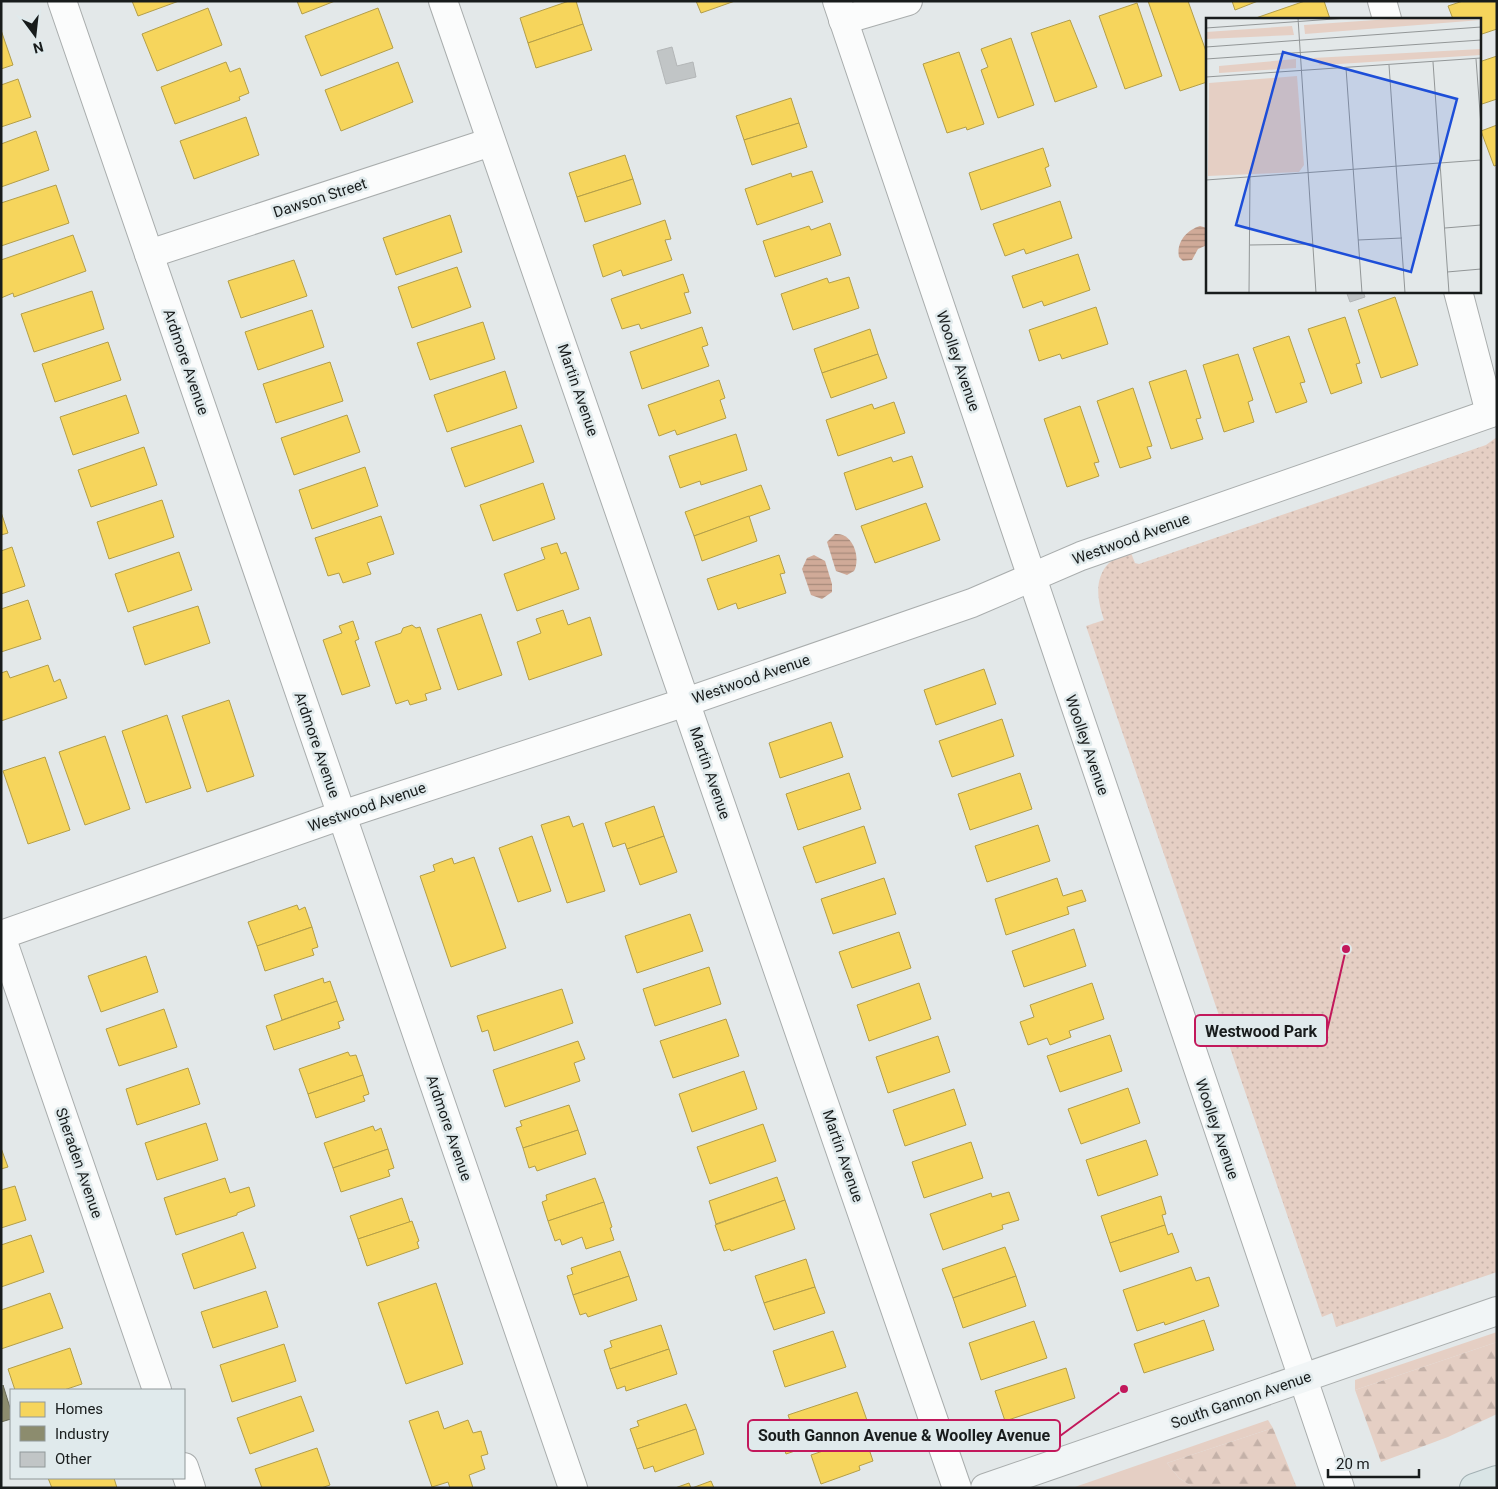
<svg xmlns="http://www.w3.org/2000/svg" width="1498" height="1489" font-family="Roboto,sans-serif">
  <defs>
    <pattern id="forest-firs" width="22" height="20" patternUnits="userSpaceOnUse" patternTransform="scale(1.25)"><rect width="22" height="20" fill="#e5cfc4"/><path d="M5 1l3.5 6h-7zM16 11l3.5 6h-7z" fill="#c4b1a8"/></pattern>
    <pattern id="park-dots" width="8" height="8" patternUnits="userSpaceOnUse" patternTransform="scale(1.25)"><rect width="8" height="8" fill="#e5cfc4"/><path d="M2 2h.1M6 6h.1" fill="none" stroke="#c4b1a8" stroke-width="1.8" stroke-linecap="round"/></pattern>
    <pattern id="water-rules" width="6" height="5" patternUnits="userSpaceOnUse" patternTransform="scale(1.25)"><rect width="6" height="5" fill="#d0aa98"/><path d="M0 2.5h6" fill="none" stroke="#a88a7b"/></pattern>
  </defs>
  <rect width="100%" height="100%" fill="#e3e8e9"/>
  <g fill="#e5cfc4">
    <polygon points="1497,1332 1497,1342 1355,1390 1355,1380"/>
    <polygon points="1268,1420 1273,1428 1167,1463 1179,1478 1194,1488 1072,1488"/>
  </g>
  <g fill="url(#forest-firs)">
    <polygon points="1497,1342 1497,1414 1448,1437 1381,1462 1355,1390"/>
    <polygon points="1273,1428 1297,1488 1194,1488 1179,1478 1167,1463"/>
  </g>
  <path fill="url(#park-dots)" d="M1497,437v835l-161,55 -4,-14 -10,4 -236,-691 18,-6c-6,-18 -11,-41 5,-57 5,-5 15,-7 22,-10l4,10 4,1 347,-119z"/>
  <g fill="url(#water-rules)">
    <path d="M1200,226l7,2v17l-9,4 -6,11 -9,1 -4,-4c-3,-15 8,-27 21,-31z"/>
    <path d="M835,534c18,-2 26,24 19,37l-7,4 -11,-4 -9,-29z"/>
    <polygon points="814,555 825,561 832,584 832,592 822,599 811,595 802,569 807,558"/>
  </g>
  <g fill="#f6d55c" stroke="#b39e49">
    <polygon points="132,1 179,1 138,16"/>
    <polygon points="297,1 335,1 302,14"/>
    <polygon points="569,1 576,1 583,24 528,43 520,18"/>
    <polygon points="696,1 735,1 701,13"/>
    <polygon points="1148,1 1188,1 1207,54 1207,82 1180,91"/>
    <polygon points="1232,1 1258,1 1235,10"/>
    <polygon points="1305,1 1324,1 1330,19 1253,19"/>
    <polygon points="1463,1 1497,1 1497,29 1479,35 1479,19 1453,19 1448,6"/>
    <polygon points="1137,3 1162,76 1125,89 1099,16"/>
    <polygon points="208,8 222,45 157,71 142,34"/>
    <polygon points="378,8 393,48 321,76 305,36"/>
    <polygon points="1070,20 1097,87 1055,102 1031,33"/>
    <polygon points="583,24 592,50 536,68 528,43"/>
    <polygon points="1,30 13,65 1,69"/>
    <polygon points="1011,38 1034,105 998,118 981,70 988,67 981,49"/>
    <polygon points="959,52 984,124 967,130 966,127 947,133 923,64"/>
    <polygon points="1497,56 1497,99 1479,105 1479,62"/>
    <polygon points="226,62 230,72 240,68 249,93 239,97 240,100 175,124 161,87"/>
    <polygon points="398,62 413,102 341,131 325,90"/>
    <polygon points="18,79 31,117 1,127 1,85"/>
    <polygon points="791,98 799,123 744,140 736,116"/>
    <polygon points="246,117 259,155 194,179 180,141"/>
    <polygon points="799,123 807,147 752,165 744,140"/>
    <polygon points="1497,125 1497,165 1494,166 1481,131"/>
    <polygon points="36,131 49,170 1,187 1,144"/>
    <polygon points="1043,148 1049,166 1045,168 1051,186 981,210 969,173"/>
    <polygon points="625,155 633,179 577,197 569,173"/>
    <polygon points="812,171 823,202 757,225 745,189 791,173 792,177"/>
    <polygon points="633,179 641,204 585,222 577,197"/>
    <polygon points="56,185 69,223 1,246 1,203"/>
    <polygon points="1060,201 1072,238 1026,254 1024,249 1005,256 993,224"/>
    <polygon points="450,215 462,252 396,275 383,238"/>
    <polygon points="665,220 671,239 665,240 672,260 623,276 621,270 603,277 593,245"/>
    <polygon points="830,223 841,255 775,277 763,241 809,226 811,230"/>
    <polygon points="73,235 86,271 14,297 13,293 1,298 1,260"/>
    <polygon points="1078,254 1090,290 1044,306 1042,301 1023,308 1012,276"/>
    <polygon points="294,260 307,296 241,318 228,281"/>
    <polygon points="457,267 471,307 412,328 398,287"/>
    <polygon points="683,274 689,292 684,293 691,313 641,329 639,324 622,329 611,299"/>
    <polygon points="849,277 859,308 793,330 781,294 827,278 829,283"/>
    <polygon points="92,291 104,329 34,352 21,314"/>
    <polygon points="1395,297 1418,365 1381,378 1358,310"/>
    <polygon points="1096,307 1108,344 1062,359 1060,354 1039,361 1029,330"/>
    <polygon points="312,310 324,347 258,370 245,332"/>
    <polygon points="1345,317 1360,363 1356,364 1362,383 1331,394 1308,329"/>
    <polygon points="483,322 495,359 430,380 417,343"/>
    <polygon points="702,327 708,345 702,347 709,366 642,389 630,352"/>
    <polygon points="870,329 878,354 822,373 814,349"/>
    <polygon points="1289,336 1305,382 1300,383 1307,402 1276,413 1253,348"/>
    <polygon points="108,342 121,380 55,402 42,364"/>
    <polygon points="878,354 887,378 831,398 822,373"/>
    <polygon points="1238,354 1253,400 1248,402 1254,422 1224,432 1203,365"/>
    <polygon points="330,362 343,401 276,423 263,384"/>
    <polygon points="1186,370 1201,418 1196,419 1203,439 1171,449 1149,382"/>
    <polygon points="505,371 517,408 447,432 434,395"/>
    <polygon points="719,380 725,398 720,400 726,418 677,435 675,430 659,436 648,405"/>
    <polygon points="1133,388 1152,446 1147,447 1151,458 1120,468 1097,401"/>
    <polygon points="126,395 139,433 73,455 60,417"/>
    <polygon points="894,402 905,433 838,456 826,420 872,404 874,409"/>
    <polygon points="1080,406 1099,462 1094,463 1099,476 1067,487 1044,419"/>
    <polygon points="347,415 360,452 294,475 281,438"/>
    <polygon points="521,425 534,462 465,487 451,448"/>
    <polygon points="736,434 747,470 701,485 700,481 680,488 669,456"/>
    <polygon points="144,447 157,485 91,507 78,470"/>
    <polygon points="912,456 923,487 856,510 844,473 891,457 893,462"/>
    <polygon points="365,467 378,506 312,529 299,490"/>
    <polygon points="543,483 555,519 493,541 480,505"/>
    <polygon points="761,485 770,509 694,536 685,512"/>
    <polygon points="162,500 174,537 109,559 97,522"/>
    <polygon points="926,503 940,540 875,563 861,526"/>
    <polygon points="1,512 8,533 1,535"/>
    <polygon points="381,516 394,554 367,563 371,574 343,583 339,573 328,576 315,538"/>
    <polygon points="749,516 757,541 702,561 694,536"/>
    <polygon points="557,543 561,554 566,552 579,589 517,611 504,574 545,559 541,548"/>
    <polygon points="12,547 25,586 1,594 1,551"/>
    <polygon points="179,552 192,590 128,612 115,574"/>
    <polygon points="779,555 785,573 780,574 786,593 738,609 736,603 718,610 707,579"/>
    <polygon points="28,600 41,639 1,652 1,609"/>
    <polygon points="198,606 210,643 145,665 133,627"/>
    <polygon points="563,610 568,625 590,617 602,655 529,680 517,642 541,633 536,619"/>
    <polygon points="481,614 502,675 458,690 437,629"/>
    <polygon points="353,621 359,639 355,641 370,686 342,695 323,640 342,633 339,626"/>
    <polygon points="412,625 416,628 420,627 441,689 425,694 427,700 410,705 408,700 396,704 375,642 401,633 403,628"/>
    <polygon points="48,665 54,682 60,679 67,698 1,721 1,673 7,671 10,678"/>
    <polygon points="984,669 996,704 936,725 924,690"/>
    <polygon points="229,700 254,776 207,792 182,716"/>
    <polygon points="167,715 191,788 146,803 122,731"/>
    <polygon points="1002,719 1014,756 952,777 939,741"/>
    <polygon points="831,722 843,757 780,778 769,743"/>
    <polygon points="105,736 130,809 85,825 59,752"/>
    <polygon points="45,757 70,830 28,844 3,771"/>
    <polygon points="849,773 861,809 798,830 786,794"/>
    <polygon points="1020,773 1032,809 970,830 958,794"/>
    <polygon points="654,806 664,836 627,849 625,843 613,847 605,823"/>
    <polygon points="569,816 573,827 583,823 605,891 567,903 541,825"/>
    <polygon points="1038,825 1050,861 987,882 975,846"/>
    <polygon points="864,826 876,863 816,883 803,847"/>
    <polygon points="532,836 551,891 518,902 499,848"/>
    <polygon points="664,836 677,872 640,885 627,849"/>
    <polygon points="474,857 506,948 451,967 420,876 435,871 433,865 452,858 454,864"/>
    <polygon points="884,878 896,914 833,934 821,899"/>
    <polygon points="1057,878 1063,896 1082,890 1086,901 1067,907 1069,914 1006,935 995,899"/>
    <polygon points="297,905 299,910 305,907 312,927 257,946 248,922"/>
    <polygon points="690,914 703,951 637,973 625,936"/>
    <polygon points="312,927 318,947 312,949 314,955 265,971 257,946"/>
    <polygon points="1074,929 1086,966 1024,987 1012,951"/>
    <polygon points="899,932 911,968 852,988 839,952"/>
    <polygon points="146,956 158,992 101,1012 88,976"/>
    <polygon points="709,967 721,1004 655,1026 643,989"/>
    <polygon points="323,978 324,983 330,981 337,1001 282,1020 274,995"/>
    <polygon points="919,983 931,1019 869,1041 857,1005"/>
    <polygon points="1092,983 1104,1019 1069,1031 1071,1037 1050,1045 1047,1038 1028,1045 1020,1022 1034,1017 1030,1005"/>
    <polygon points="562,989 573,1023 494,1051 488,1030 482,1032 477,1016"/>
    <polygon points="337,1001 344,1020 338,1022 340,1028 274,1050 266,1026"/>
    <polygon points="164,1009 177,1047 119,1066 106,1029"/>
    <polygon points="726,1019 739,1056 673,1078 660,1041"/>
    <polygon points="1110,1035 1122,1071 1060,1092 1047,1056"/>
    <polygon points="938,1036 950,1072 888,1093 876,1057"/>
    <polygon points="578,1041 585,1059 574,1063 580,1081 505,1107 493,1070"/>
    <polygon points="348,1052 350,1056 356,1055 363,1075 308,1094 299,1069"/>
    <polygon points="188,1068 200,1104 137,1125 126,1089"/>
    <polygon points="744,1071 757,1109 692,1132 679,1094"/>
    <polygon points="363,1075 369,1094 363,1096 365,1101 316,1118 308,1094"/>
    <polygon points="1128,1088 1140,1123 1081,1144 1068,1109"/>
    <polygon points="954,1089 966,1125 905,1146 893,1110"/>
    <polygon points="569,1105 578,1130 523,1148 516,1128 522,1126 520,1121"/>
    <polygon points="206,1123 218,1160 157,1180 145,1143"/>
    <polygon points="763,1124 776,1161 710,1184 697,1147"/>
    <polygon points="373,1126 375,1131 381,1128 388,1149 333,1168 324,1143"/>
    <polygon points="578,1130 586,1154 537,1171 535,1166 529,1168 523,1148"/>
    <polygon points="1146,1140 1158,1175 1098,1196 1086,1160"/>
    <polygon points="971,1142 983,1178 924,1198 912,1162"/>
    <polygon points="1,1148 8,1167 1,1169"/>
    <polygon points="388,1149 394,1168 388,1170 390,1176 341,1192 333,1168"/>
    <polygon points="777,1177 785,1200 716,1224 709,1201"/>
    <polygon points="225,1178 230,1193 249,1187 255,1206 237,1213 237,1215 176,1235 164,1198"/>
    <polygon points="595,1178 604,1202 548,1221 542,1202 547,1200 546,1195"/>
    <polygon points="15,1186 26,1220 1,1228 1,1190"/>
    <polygon points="1009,1192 1019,1220 1002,1225 1003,1229 943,1250 930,1214 991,1193 992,1197"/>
    <polygon points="1161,1196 1166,1214 1162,1215 1165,1225 1110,1243 1101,1216"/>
    <polygon points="402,1198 410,1222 358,1239 350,1216"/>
    <polygon points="785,1200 795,1229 731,1251 730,1249 724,1251 715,1225"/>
    <polygon points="604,1202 612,1227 610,1228 614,1240 586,1249 582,1237 562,1245 560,1239 555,1241 548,1221"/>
    <polygon points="412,1221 419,1241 417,1242 419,1248 367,1266 358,1239"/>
    <polygon points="1165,1225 1168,1235 1172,1233 1179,1252 1120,1272 1110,1243"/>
    <polygon points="243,1232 256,1268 194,1289 182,1254"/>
    <polygon points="31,1235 44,1272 1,1287 1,1245"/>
    <polygon points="1005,1247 1016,1276 953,1298 942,1269"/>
    <polygon points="620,1251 629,1276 573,1295 567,1276 573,1274 571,1268"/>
    <polygon points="806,1259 815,1287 764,1303 755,1276"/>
    <polygon points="1191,1267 1196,1281 1209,1277 1219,1306 1165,1325 1164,1322 1137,1331 1123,1290"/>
    <polygon points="629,1276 637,1300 588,1317 586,1313 580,1315 573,1295"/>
    <polygon points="1016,1276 1026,1306 963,1328 953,1298"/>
    <polygon points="436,1283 463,1364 406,1384 378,1303"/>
    <polygon points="815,1287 825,1313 774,1330 764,1303"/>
    <polygon points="266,1291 278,1327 213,1348 201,1312"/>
    <polygon points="50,1293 63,1328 1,1349 1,1310"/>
    <polygon points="1204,1320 1214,1350 1144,1373 1134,1344"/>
    <polygon points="1034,1321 1047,1358 981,1380 969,1343"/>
    <polygon points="661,1325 669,1349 610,1369 604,1350 612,1347 610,1341"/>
    <polygon points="833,1331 846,1367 785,1387 773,1351"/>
    <polygon points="284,1344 296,1381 232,1402 220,1365"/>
    <polygon points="70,1348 82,1384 64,1390 15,1390 8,1369"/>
    <polygon points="669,1349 677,1374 626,1391 625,1386 617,1389 610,1369"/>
    <polygon points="1066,1368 1075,1398 1005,1421 995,1391"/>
    <polygon points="857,1392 869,1426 786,1454 779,1434 793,1429 788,1415"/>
    <polygon points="301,1396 314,1431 250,1454 237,1418"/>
    <polygon points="686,1404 696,1429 637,1449 630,1429 639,1426 637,1421"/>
    <polygon points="438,1411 444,1429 468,1420 473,1433 481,1431 488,1454 481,1456 485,1469 469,1475 473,1488 450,1488 448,1482 432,1487 409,1421"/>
    <polygon points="696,1429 704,1454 655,1472 653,1466 644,1469 637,1449"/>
    <polygon points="865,1437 873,1461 859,1466 860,1470 821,1484 811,1455"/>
    <polygon points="317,1448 330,1485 321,1488 262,1488 255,1469"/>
    <polygon points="48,1478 114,1478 117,1488 52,1488"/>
    <polygon points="711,1481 714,1488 692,1488"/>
    <polygon points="689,1483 691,1488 675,1488"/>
  </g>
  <polygon fill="#8c8c6e" stroke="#696a55" points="3,1385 11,1411 11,1419 1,1422"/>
  <g fill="#c1c5c6" stroke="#b3b6b7">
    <polygon points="672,47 677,66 693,62 696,77 666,84 657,51"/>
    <polygon points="1346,291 1363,291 1365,297 1350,302"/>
  </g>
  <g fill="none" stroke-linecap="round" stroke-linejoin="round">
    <g stroke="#a9adad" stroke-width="30">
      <g id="minor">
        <polyline points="62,1 573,1488"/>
        <polyline points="443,1 957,1488"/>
        <polyline points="1382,1 1387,19"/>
        <polyline points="843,20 908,1"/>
        <polyline points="149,254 491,142"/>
        <polyline points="1458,291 1490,413"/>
        <polyline points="1,935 342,815 686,702 972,603 1081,556 1497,411"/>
        <polyline points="1,936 157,1390"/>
        <polyline points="184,1467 191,1488"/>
      </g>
    </g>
    <g stroke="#a9adad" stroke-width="30">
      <polyline id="tertiary" points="837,1 1340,1488"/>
    </g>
    <g stroke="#a9adad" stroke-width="30">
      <polyline id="secondary" points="985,1488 1497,1311"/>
    </g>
    <g stroke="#a2b0b3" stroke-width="30">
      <polyline id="motorway" points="1474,1488 1497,1480"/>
    </g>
    <use href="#minor" stroke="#fbfcfc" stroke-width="28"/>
    <use href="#tertiary" stroke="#fbfcfc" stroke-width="28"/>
    <use href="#secondary" stroke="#f1f5f6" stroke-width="28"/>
    <use href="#motorway" stroke="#d9e5e6" stroke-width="28"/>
  </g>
  <g text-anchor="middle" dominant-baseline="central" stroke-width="5" stroke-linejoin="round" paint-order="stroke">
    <g font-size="15" fill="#181c1c" stroke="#e0eaec">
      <text transform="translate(320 198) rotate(-18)">Dawson Street</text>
      <text transform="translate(958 361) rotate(71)">Woolley Avenue</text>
      <text transform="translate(186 362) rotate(71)">Ardmore Avenue</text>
      <text transform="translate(578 390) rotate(71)">Martin Avenue</text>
      <text transform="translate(1131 539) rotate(-20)">Westwood Avenue</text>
      <text transform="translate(751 679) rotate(-19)">Westwood Avenue</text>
      <text transform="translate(317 745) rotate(71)">Ardmore Avenue</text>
      <text transform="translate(1087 745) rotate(71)">Woolley Avenue</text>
      <text transform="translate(710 773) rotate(71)">Martin Avenue</text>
      <text transform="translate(367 807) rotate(-19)">Westwood Avenue</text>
      <text transform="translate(449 1128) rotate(71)">Ardmore Avenue</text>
      <text transform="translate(1217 1129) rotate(71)">Woolley Avenue</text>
      <text transform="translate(843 1156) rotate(71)">Martin Avenue</text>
      <text transform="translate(79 1163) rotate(71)">Sheraden Avenue</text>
      <text transform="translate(1241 1400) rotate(-19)">South Gannon Avenue</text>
    </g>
  </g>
  <g transform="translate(1206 18)">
    <rect width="275" height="275" fill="#e3e8e9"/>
    <path d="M198,0l77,2 -176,14 -1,-9zM86,8l2,9 -88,4v-7zM275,31v6l-174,11 13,-1 -7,-7z" fill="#e5cfc4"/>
    <path d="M90,41v9l-77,5v-7z" fill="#e5cfc4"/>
    <path d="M91,58l7,89 -5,7 -91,4 1,-93z" fill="#e5cfc4"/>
    <path fill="none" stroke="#929697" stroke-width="1" d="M92,0l18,275M0,10l142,-10M0,29l275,-20M0,41l275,-19M270,41l5,67M227,44l16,231M183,47l16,228M140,50l16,225M0,59l275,-19M0,162l275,-20M239,210l36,-3M152,222l44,-2M44,227l63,-1M241,254l34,-3M43,275l1,-116"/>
    <path fill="#1d4ed8" fill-opacity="0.15" stroke="#1d4ed8" stroke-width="2.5" d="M77,34l174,47 -46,173 -175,-47z"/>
    <rect width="275" height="275" fill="none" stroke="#181c1c" stroke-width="2.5"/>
  </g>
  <path fill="none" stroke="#c2185b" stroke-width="2" d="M1346 949L1327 1031M1124 1389L1060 1436"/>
  <g fill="#c2185b" stroke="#e0eaec" stroke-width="2">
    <circle cx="1346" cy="949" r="5"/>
    <circle cx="1124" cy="1389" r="5"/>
  </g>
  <g fill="#e0eaec" stroke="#c2185b" stroke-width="2">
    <rect x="1195" y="1015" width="132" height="31" rx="5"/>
    <rect x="748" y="1420" width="312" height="31" rx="5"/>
  </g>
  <g font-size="16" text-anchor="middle" font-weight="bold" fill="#181c1c">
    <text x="1261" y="1037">Westwood Park</text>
    <text x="904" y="1441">South Gannon Avenue &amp; Woolley Avenue</text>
  </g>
  <rect width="1498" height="1489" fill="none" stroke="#181c1c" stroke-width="5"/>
  <rect x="10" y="1389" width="175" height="90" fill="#e0eaec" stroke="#909899"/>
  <rect x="20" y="1402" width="25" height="15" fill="#f6d55c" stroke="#909899"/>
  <text x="55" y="1414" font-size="15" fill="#181c1c">Homes</text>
  <rect x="20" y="1426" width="25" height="15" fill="#8c8c6e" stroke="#909899"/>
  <text x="55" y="1439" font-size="15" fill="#181c1c">Industry</text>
  <rect x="20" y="1452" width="25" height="15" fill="#c1c5c6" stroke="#909899"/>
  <text x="55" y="1464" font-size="15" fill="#181c1c">Other</text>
  <g transform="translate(35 35) rotate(165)" stroke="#e0eaec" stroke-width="4" paint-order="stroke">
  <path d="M0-4L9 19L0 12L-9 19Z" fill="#181c1c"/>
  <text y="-8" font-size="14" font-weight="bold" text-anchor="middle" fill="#181c1c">N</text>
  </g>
  <path d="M1328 1469v8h91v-8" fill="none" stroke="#181c1c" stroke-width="2.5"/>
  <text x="1336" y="1469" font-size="15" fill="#181c1c" stroke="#e0eaec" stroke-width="4" paint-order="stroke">20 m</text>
</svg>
